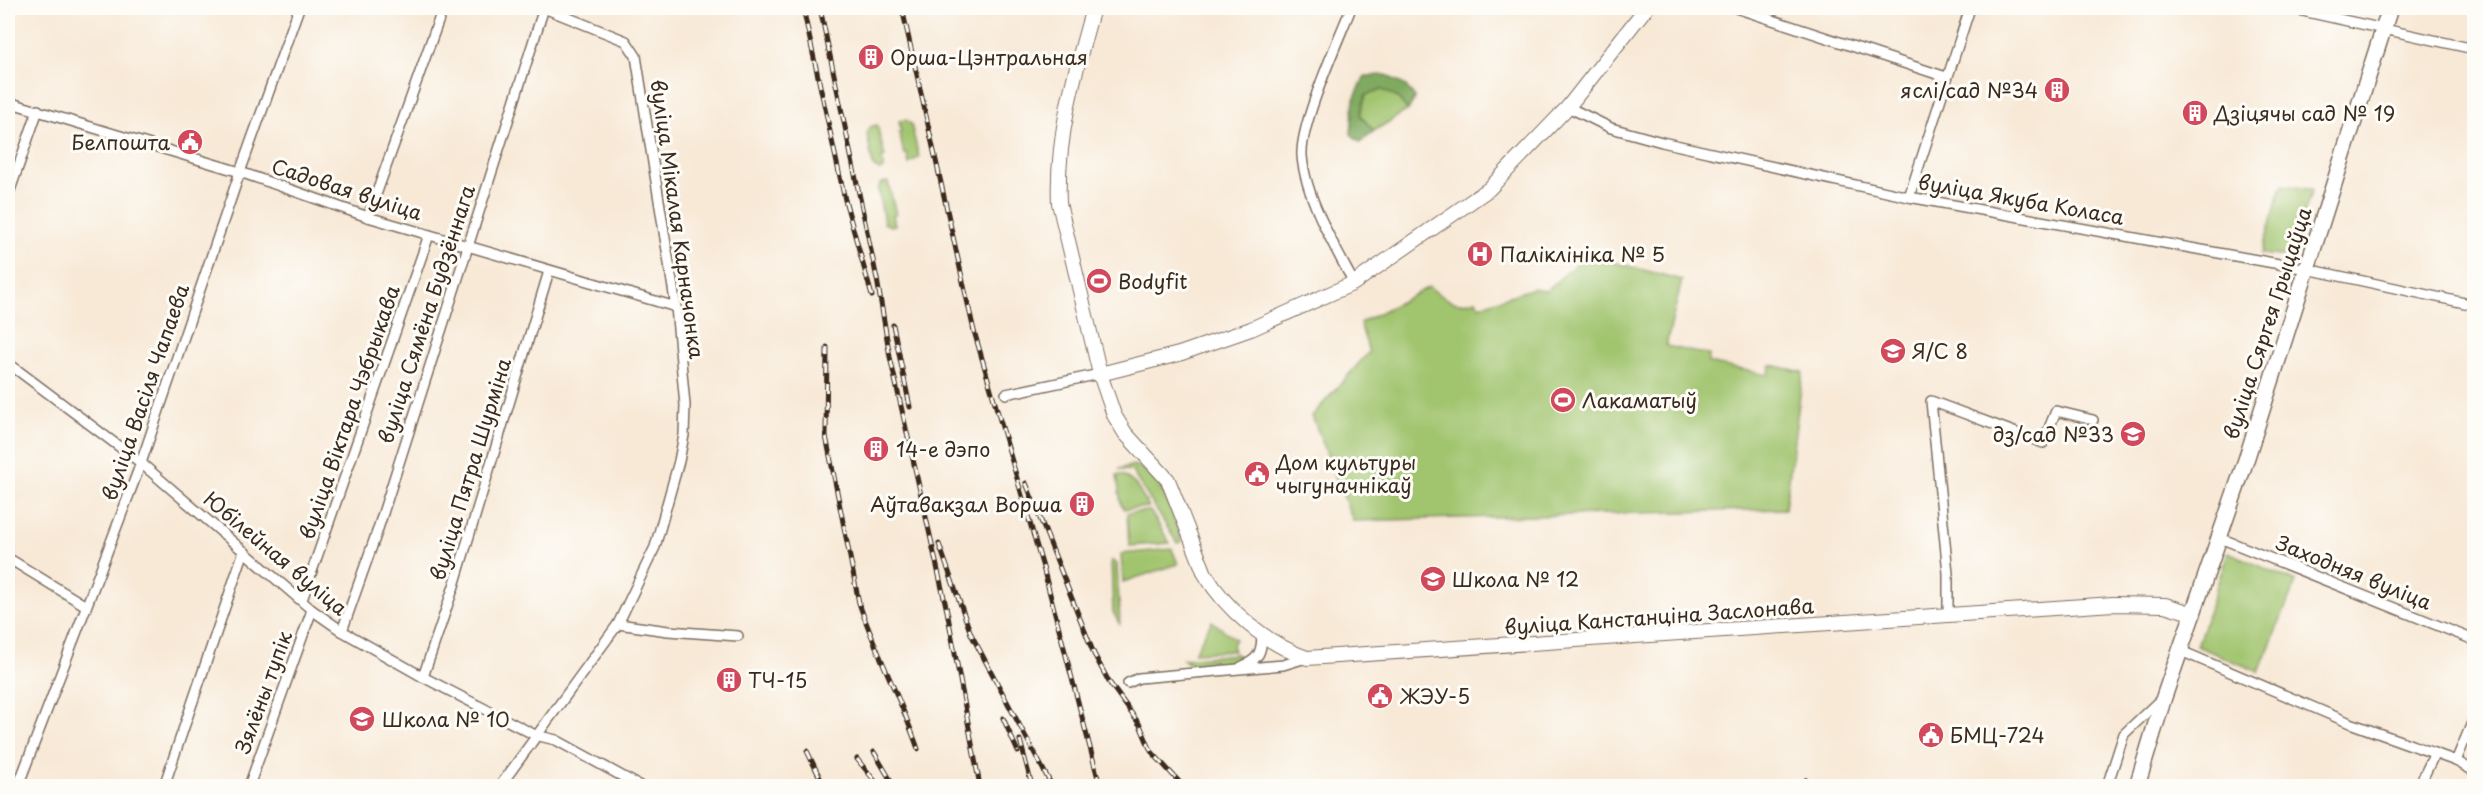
<svg xmlns="http://www.w3.org/2000/svg" width="2482" height="794" font-family="'Playpen Sans',sans-serif">
  <rect width="100%" height="100%" fill="#fdfcf7"/>
  <filter id="ink" filterUnits="userSpaceOnUse"><feTurbulence type="fractalNoise" baseFrequency=".0167" numOctaves="2"/><feDisplacementMap in="SourceGraphic" scale="12" xChannelSelector="R" yChannelSelector="G"/><feConvolveMatrix kernelMatrix="1 2 1 2 8 2 1 2 1" color-interpolation-filters="sRGB"/></filter>
  <filter id="wash" filterUnits="userSpaceOnUse"><feTurbulence type="fractalNoise" baseFrequency=".008" numOctaves="4" result="noise"/><feDisplacementMap in="SourceGraphic" scale="24" xChannelSelector="R" yChannelSelector="G"/><feGaussianBlur stdDeviation="1.35" result="paint"/><feColorMatrix in="noise" values="0 0 0 0 0 0 0 0 0 0 0 0 0 0 0 0 0 1.4 0 .05"/><feComposite in="paint" operator="in"/></filter>
  <g filter="url(#wash)">
    <rect width="100%" height="100%" fill="#f8e9d7"/>
    <g fill="#a1c46e" stroke="#6e7746" stroke-width="1.5">
      <polygon points="1381,89 1398,98 1408,110 1374,131 1360,115 1366,95"/>
      <polygon points="906,120 911,124 919,157 909,164 907,153 904,154 899,132 901,131 899,121"/>
      <polygon points="877,125 885,157 882,158 884,169 879,170 873,166 867,133 870,127"/>
      <polygon points="888,182 896,214 893,215 895,225 890,226 884,223 878,189 881,183"/>
      <polygon points="2282,185 2312,189 2290,257 2261,254"/>
      <path d="M1586,255l96,25 -16,66 43,9 -1,8 60,12 3,-10 32,7 -18,137 -432,12 -41,-105 57,-64 -9,-29 69,-36c17,12 26,21 47,13l3,6 55,-18 12,3z"/>
      <path d="M1134,465c30,12 38,49 48,77l-5,1 -45,-72 -13,-2z"/>
      <polygon points="1117,475 1123,475 1135,484 1149,507 1124,509 1121,505"/>
      <polygon points="1150,511 1170,543 1129,546 1127,513"/>
      <polygon points="1172,549 1178,564 1123,582 1121,554"/>
      <polygon points="2228,552 2296,582 2259,672 2197,646"/>
      <polygon points="1111,560 1117,564 1120,625 1113,612"/>
      <polygon points="1212,621 1235,639 1232,645 1234,651 1194,653"/>
      <path d="M1237,654l5,6c-15,9 -45,13 -59,-1z"/>
    </g>
    <polygon fill="#80aa61" stroke="#5e6a40" stroke-width="1.5" points="1386,75 1406,86 1415,98 1408,110 1398,98 1381,89 1366,95 1360,115 1374,131 1360,142 1351,134 1354,99 1365,76"/>
  </g>
  <g filter="url(#ink)">
    <g fill="none" stroke-linecap="round" stroke-linejoin="round">
      <g stroke="#7d6d5f" stroke-width="12">
        <g id="street">
          <path d="M1351,8c-13,33 -51,116 -49,148 3,40 33,92 52,127"/>
          <polyline points="1736,8 1946,77"/>
          <polyline points="2289,8 2474,49"/>
          <polyline points="8,102 240,172 368,217 676,307"/>
          <polyline points="1568,107 1611,128 1662,142 1909,197 2307,269 2474,305"/>
          <polyline points="8,196 38,110"/>
          <polyline points="1909,197 1970,8"/>
          <polyline points="368,217 443,8"/>
          <polyline points="8,363 141,463 312,610 342,631 423,677 535,735 556,740 640,786"/>
          <polyline points="1006,394 1100,374"/>
          <polyline points="2220,538 2474,640"/>
          <polyline points="8,558 86,606"/>
          <polyline points="302,600 429,235"/>
          <polyline points="1948,617 1948,573 1931,401 2043,443 2056,411 2093,420"/>
          <polyline points="618,624 668,631 738,636"/>
          <polyline points="342,631 377,532 544,8"/>
          <polyline points="2181,651 2350,723 2456,761 2474,771"/>
          <path d="M1241,667c19,-8 21,-16 21,-34"/>
          <polyline points="423,677 454,586 549,271"/>
          <polyline points="1128,683 1139,678 1283,665 1306,658"/>
          <polyline points="2456,761 2474,718"/>
          <polyline points="8,774 13,786"/>
          <polyline points="18,786 141,463 240,172 299,8"/>
          <polyline points="164,786 244,551"/>
          <polyline points="249,786 312,610"/>
          <polyline points="500,786 618,624 655,547 679,461 684,435 685,405 676,307 636,56 626,41 544,8"/>
          <polyline points="2107,786 2124,734 2162,698"/>
          <polyline points="2419,786 2434,755"/>
        </g>
      </g>
      <g stroke="#7d6d5f" stroke-width="16">
        <g id="secondary">
          <path d="M1093,8c-18,64 -37,128 -34,195l41,171 14,41 11,18 43,47 37,94c21,36 62,70 102,84l806,-54 52,1 29,9"/>
          <polyline points="1100,374 1179,354 1251,329 1354,283 1489,189 1568,107 1646,8"/>
        </g>
      </g>
      <g stroke="#7d6d5f" stroke-width="18">
        <polyline id="primary" points="2137,786 2164,697 2247,457 2390,8"/>
      </g>
      <use href="#street" stroke="#fff" stroke-width="9"/>
      <use href="#secondary" stroke="#fff" stroke-width="14"/>
      <use href="#primary" stroke="#fff" stroke-width="15"/>
      <g stroke="#3b2a1e" stroke-width="5">
        <g id="rail">
          <polyline points="803,8 845,200 872,296"/>
          <polyline points="820,8 877,279 890,357 947,611 980,786"/>
          <polyline points="902,8 974,331 1044,571 1100,786"/>
          <polyline points="893,325 910,407"/>
          <path d="M827,347l-1,89 33,167c17,50 42,96 59,146"/>
          <polyline points="1026,483 1094,654 1109,682 1140,725 1151,751 1183,786"/>
          <polyline points="939,544 971,634 1052,786"/>
          <polyline points="1003,718 1018,752"/>
          <polyline points="1020,740 1032,786"/>
          <polyline points="807,751 824,786"/>
          <polyline points="874,752 894,786"/>
          <polyline points="857,759 879,786"/>
          <polyline points="1802,786 1806,780"/>
        </g>
      </g>
      <use href="#rail" stroke="#fdfcf7" stroke-width="3" stroke-dasharray="9" stroke-linecap="butt"/>
    </g>
  </g>
  <defs>
    <g id="building-disc" transform="scale(1.35)"><circle r="9.5" fill="#d1495b" stroke="#fdfcf7"/><path d="M-4-6H4V6H1V3H-1V6H-4ZM-2.5-4.3h1.7v1.8h-1.7ZM.8-4.3h1.7v1.8H.8ZM-2.5-1h1.7V.8h-1.7ZM.8-1h1.7V.8H.8Z" fill="#fff"/></g>
    <g id="civic-disc" transform="scale(1.35)"><circle r="9.5" fill="#d1495b" stroke="#fdfcf7"/><path d="M-.6-6.5H3V-4.5H.6V-3L4-1V1h2V6H-6V1h2V-1L-.6-3ZM-1.2 2.5V6h2.4V2.5Z" fill="#fff"/></g>
    <g id="hospital-disc" transform="scale(1.35)"><circle r="9.5" fill="#d1495b" stroke="#fdfcf7"/><path d="M-5-5h3v3.5h4V-5h3V5h-3V1.5h-4V5h-3Z" fill="#fff"/></g>
    <g id="stadium-disc" transform="scale(1.35)"><circle r="9.5" fill="#d1495b" stroke="#fdfcf7"/><path d="M0-5a6.5 5 0 1 0 0 10a6.5 5 0 1 0 0-10ZM-3.5-1.8h7v3.6h-7Z" fill="#fff"/></g>
    <g id="school-disc" transform="scale(1.35)"><circle r="9.5" fill="#d1495b" stroke="#fdfcf7"/><path d="M0-5L7-2L0 1L-7-2ZM-4 1L0 2.5L4 1V4Q0 6-4 4Z" fill="#fff"/></g>
  </defs>
  <g fill-rule="evenodd">
    <use href="#building-disc" x="871" y="57"/>
    <use href="#building-disc" x="2057" y="90"/>
    <use href="#building-disc" x="2195" y="113"/>
    <use href="#civic-disc" x="190" y="142"/>
    <use href="#hospital-disc" x="1480" y="254"/>
    <use href="#stadium-disc" x="1099" y="281"/>
    <use href="#school-disc" x="1893" y="351"/>
    <use href="#stadium-disc" x="1563" y="400"/>
    <use href="#school-disc" x="2133" y="434"/>
    <use href="#building-disc" x="876" y="449"/>
    <use href="#civic-disc" x="1257" y="474"/>
    <use href="#building-disc" x="1082" y="504"/>
    <use href="#school-disc" x="1433" y="579"/>
    <use href="#building-disc" x="729" y="680"/>
    <use href="#civic-disc" x="1380" y="696"/>
    <use href="#school-disc" x="362" y="719"/>
    <use href="#civic-disc" x="1931" y="735"/>
  </g>
  <g text-anchor="middle" dominant-baseline="central" stroke-width="6" stroke-linejoin="round" paint-order="stroke">
    <g font-size="20" fill="#3b2a1e" stroke="#fdfcf7" text-anchor="start">
      <text x="890" y="57">Орша-Цэнтральная</text>
      <text x="2038" y="90" text-anchor="end">яслі/сад №34</text>
      <text x="2214" y="113">Дзіцячы сад № 19</text>
      <text x="170" y="142" text-anchor="end">Белпошта</text>
      <text x="1500" y="254">Паліклініка № 5</text>
      <text x="1118" y="281">Bodyfit</text>
      <text x="1912" y="351">Я/С 8</text>
      <text x="1582" y="400">Лакаматыў</text>
      <text x="2114" y="434" text-anchor="end">дз/сад №33</text>
      <text x="896" y="449">14-е дэпо</text>
      <text x="1276" y="462">Дом культуры<tspan x="1276" dy="23">чыгуначнікаў</tspan></text>
      <text x="1062" y="504" text-anchor="end">Аўтавакзал Ворша</text>
      <text x="1452" y="579">Школа № 12</text>
      <text x="748" y="680">ТЧ-15</text>
      <text x="1400" y="696">ЖЭУ-5</text>
      <text x="382" y="719">Школа № 10</text>
      <text x="1950" y="735">БМЦ-724</text>
    </g>
    <g font-size="20" fill="#3b2a1e" stroke="#fdfcf7">
      <text transform="translate(347 189) rotate(18)">Садовая вуліца</text>
      <text transform="translate(2021 199) rotate(10)">вуліца Якуба Коласа</text>
      <text transform="translate(678 219) rotate(82)">вуліца Мікалая Карначонка</text>
      <text transform="translate(426 314) rotate(-72)">вуліца Сямёна Будзённага</text>
      <text transform="translate(2267 323) rotate(-72)">вуліца Сяргея Грыцаўца</text>
      <text transform="translate(145 392) rotate(-71)">вуліца Васіля Чапаева</text>
      <text transform="translate(349 412) rotate(-71)">вуліца Віктара Чэбрыкава</text>
      <text transform="translate(470 469) rotate(-73)">вуліца Пятра Шурміна</text>
      <text transform="translate(276 553) rotate(40)">Юбілейная вуліца</text>
      <text transform="translate(2354 572) rotate(22)">Заходняя вуліца</text>
      <text transform="translate(1659 616) rotate(-4)">вуліца Канстанціна Заслонава</text>
      <text transform="translate(263 692) rotate(-70)">Зялёны тупік</text>
    </g>
  </g>
  <rect width="2482" height="794" fill="none" stroke="#fdfcf7" stroke-width="30"/>
</svg>
